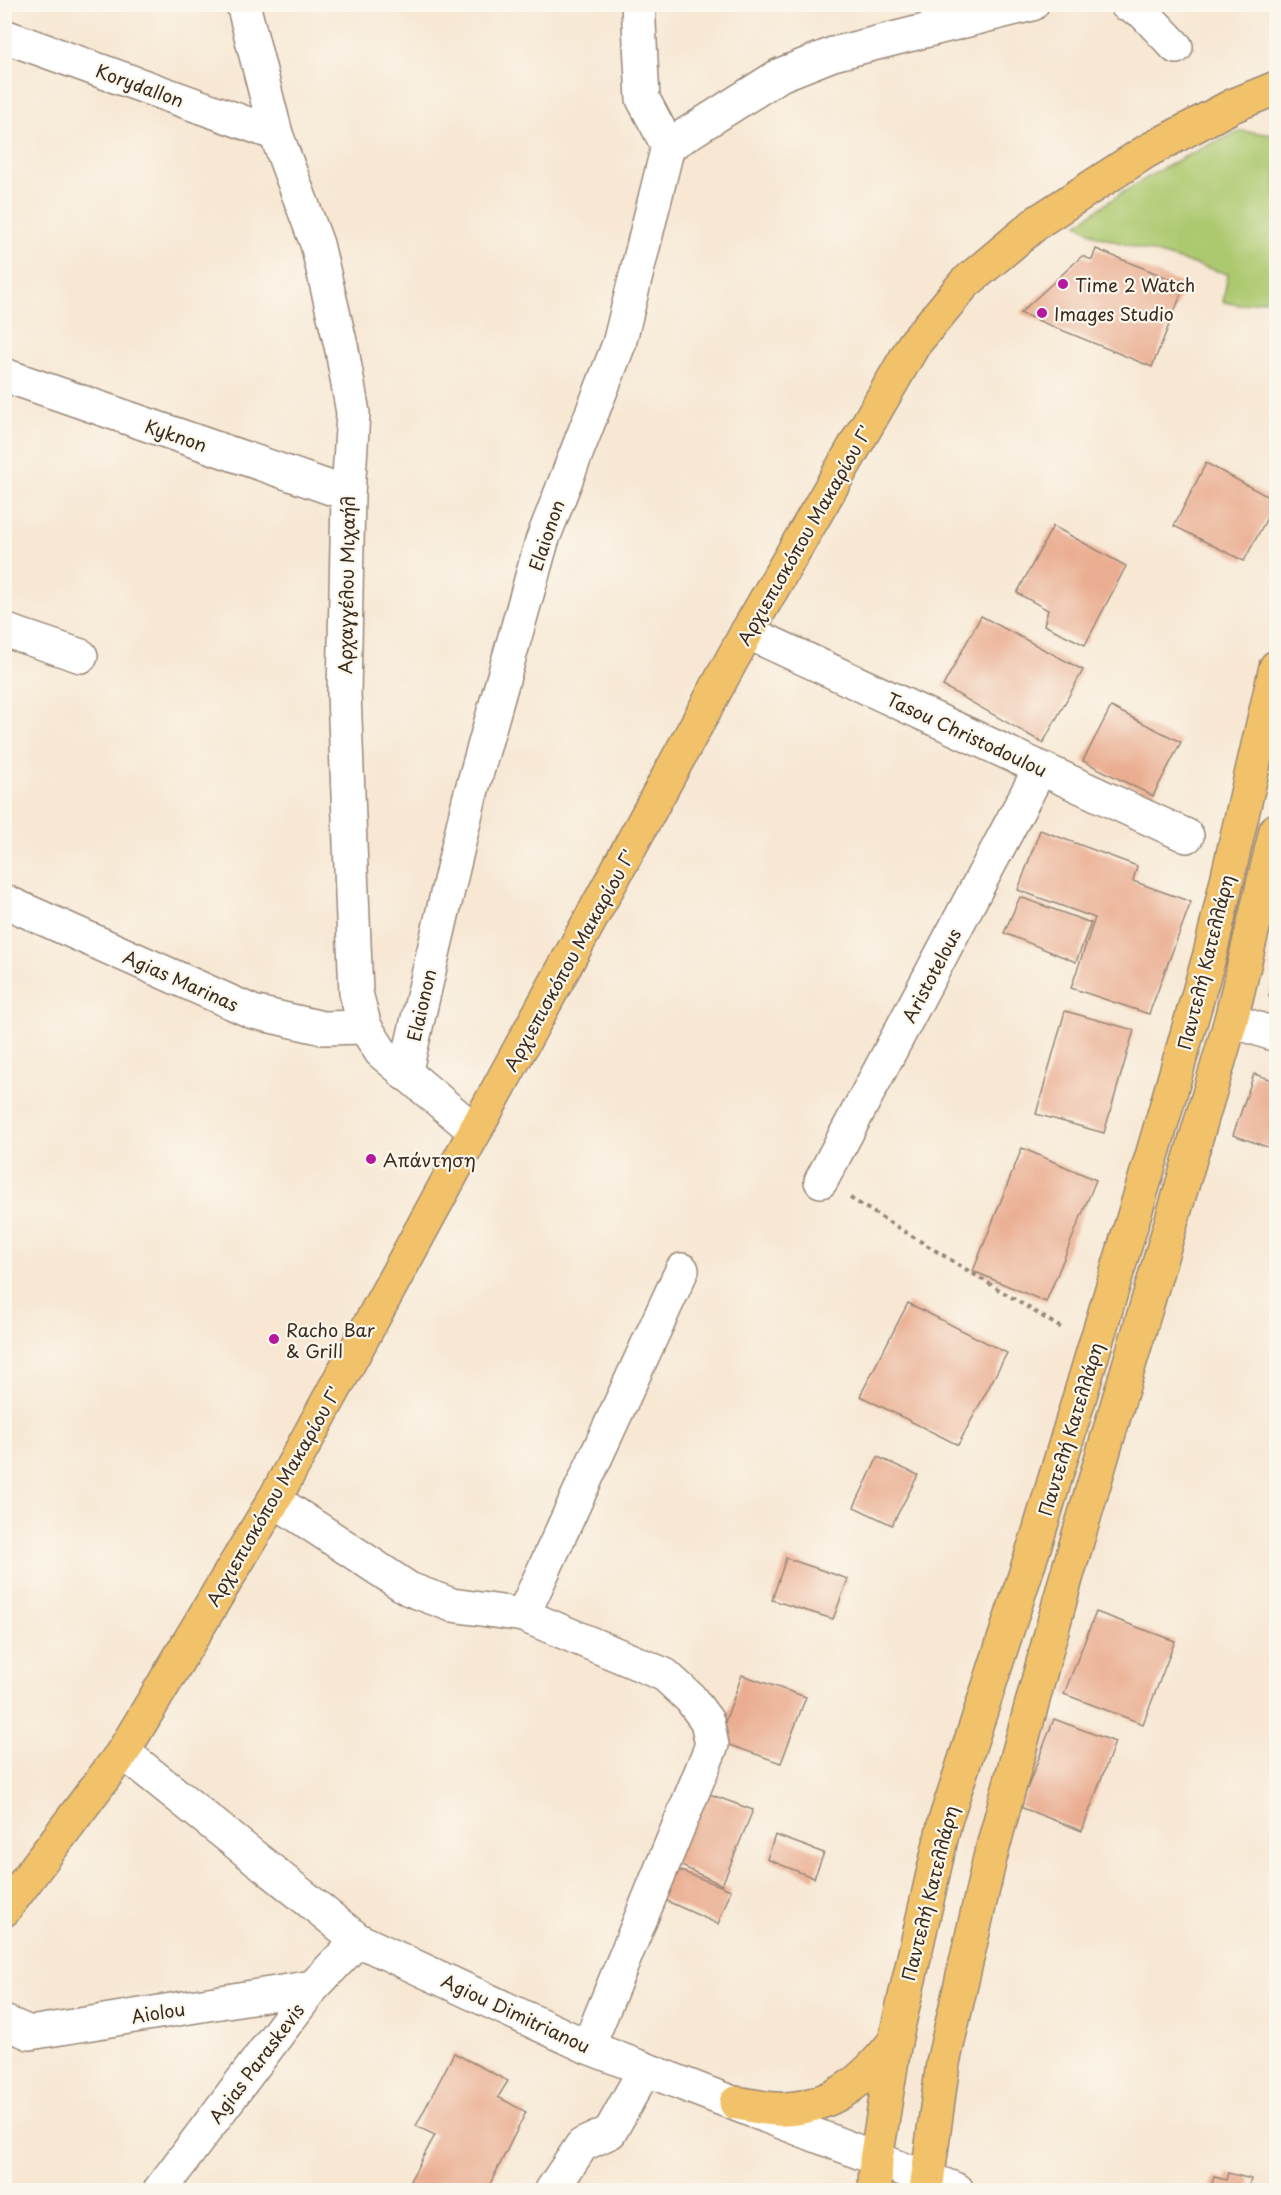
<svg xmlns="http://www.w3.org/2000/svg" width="1281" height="2195" font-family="'Playpen Sans',sans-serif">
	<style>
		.green { fill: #adc96f; stroke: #747a46; stroke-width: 1.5 }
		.building { fill: #eaad91 }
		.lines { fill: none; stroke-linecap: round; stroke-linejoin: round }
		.minor-casing { stroke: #998878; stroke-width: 36 }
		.major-casing { stroke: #998878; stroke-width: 36 }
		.path { stroke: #998878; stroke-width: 4; stroke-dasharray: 4.5 4.5; stroke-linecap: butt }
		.minor { stroke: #fff; stroke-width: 33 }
		.major { stroke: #f2c26a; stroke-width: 33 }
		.poi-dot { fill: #b5179e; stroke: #fbf7ec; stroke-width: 2 }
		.labels { text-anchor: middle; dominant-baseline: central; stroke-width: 4.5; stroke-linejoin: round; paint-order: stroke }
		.street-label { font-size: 18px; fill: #3b2a1e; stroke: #fbf7ec }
		.poi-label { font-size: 18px; fill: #3b2a1e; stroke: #fbf7ec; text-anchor: start }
	</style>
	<rect width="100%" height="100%" fill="#fbf7ec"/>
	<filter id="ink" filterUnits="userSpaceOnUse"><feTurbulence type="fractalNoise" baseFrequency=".0167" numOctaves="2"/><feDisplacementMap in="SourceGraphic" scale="12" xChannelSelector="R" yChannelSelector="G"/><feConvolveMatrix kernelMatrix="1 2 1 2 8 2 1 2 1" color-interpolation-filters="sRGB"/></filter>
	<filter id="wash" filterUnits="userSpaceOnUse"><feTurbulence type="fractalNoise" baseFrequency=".008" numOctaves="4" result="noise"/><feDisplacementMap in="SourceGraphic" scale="24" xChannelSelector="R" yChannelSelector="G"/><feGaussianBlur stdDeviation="1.35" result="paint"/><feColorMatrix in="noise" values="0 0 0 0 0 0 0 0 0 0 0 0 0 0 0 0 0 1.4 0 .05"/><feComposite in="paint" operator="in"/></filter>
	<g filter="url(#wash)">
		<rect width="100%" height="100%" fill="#f7e7d3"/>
		<path class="green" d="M1242,131l34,4v162l-37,8 -16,-3 5,-28 -131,-38 -20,-12c55,-40 102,-68 165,-93z"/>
		<g id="blocks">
			<g class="building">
				<polygon points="1096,249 1185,285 1152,367 1020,313 1082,256 1092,260"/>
				<polygon points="1206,463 1276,501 1244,561 1174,526"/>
				<polygon points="1053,526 1126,566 1085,645 1044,625 1048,610 1017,593"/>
				<polygon points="981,616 1083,670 1043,743 943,686"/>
				<polygon points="1111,707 1181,742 1153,796 1083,761"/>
				<polygon points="1040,830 1137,866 1133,881 1191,902 1149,1014 1071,988 1095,918 1018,890"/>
				<polygon points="1020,897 1091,923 1076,962 1004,933"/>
				<polygon points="1276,973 1276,998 1269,996"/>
				<polygon points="1065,1011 1134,1030 1104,1133 1036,1114"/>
				<polygon points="1254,1074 1276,1081 1276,1150 1233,1135"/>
				<polygon points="1022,1148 1096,1180 1046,1302 973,1271"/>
				<polygon points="908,1303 1007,1353 958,1445 860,1396"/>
				<polygon points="878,1457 918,1475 892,1525 854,1507"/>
				<polygon points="786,1558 848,1579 833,1619 772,1600"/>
				<polygon points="1096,1612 1175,1641 1143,1724 1064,1694"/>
				<polygon points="742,1675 806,1697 781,1763 718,1741"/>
				<polygon points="1054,1719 1115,1742 1082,1831 1020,1807"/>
				<polygon points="701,1791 753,1810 722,1885 671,1861"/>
				<polygon points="775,1835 824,1853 814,1878 767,1859"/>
				<polygon points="670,1867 731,1890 718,1924 658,1897"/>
				<polygon points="454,2053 508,2081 498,2097 526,2112 487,2190 405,2190 435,2135 416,2126"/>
				<polygon points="1228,2173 1251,2179 1249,2186 1261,2190 1210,2190 1214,2177 1226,2180"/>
			</g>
		</g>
	</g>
	<g filter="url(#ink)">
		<use href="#blocks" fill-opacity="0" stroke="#998878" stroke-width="1.5"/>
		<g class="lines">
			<defs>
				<g id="minor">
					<polyline points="243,4 276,134 317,244 342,350 353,413 348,494 344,694 356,993 365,1027 381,1052 475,1131"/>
					<polyline points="1126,4 1142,11 1176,47"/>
					<polyline points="4,36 276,134"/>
					<polyline points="668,146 780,75 833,54 1032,4"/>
					<polyline points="4,375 348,494"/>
					<polyline points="4,630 81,656"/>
					<polyline points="747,632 1187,836"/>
					<polyline points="4,901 253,1012 323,1028 365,1027"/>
					<polyline points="1231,1020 1276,1035"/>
					<polyline points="405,1074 469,800 542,541 619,344 668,146 643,99 638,4"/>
					<polyline points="821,1181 1040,769"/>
					<polyline points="274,1500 409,1589 452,1605 523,1615 665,1675 690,1698 707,1721 712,1745 588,2047"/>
					<polyline points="523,1615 682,1270"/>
					<polyline points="123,1752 358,1940 588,2047 957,2190"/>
					<polyline points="4,2022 30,2033 313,1987"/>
					<polyline points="160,2190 313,1987 358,1940"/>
					<polyline points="552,2190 582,2145 610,2132 645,2069"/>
				</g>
				<g id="major">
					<polyline points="4,1910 123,1752 274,1500 747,632 914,344 964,284 1039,221 1147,151 1232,106 1276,88"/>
					<path d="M736,2103c16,2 35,8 51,6 50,-4 79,-31 108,-68"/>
					<polyline points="875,2190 876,2160 895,2041 945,1821 1039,1532 1157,1139 1210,954 1276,667"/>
					<polyline points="926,2190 943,2063 990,1858 1065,1582 1231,1020 1276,830"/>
				</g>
			</defs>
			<use href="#minor" class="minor-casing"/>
			<use href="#major" class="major-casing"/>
			<polyline class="path" points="850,1198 1063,1329"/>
			<use href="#minor" class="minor"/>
			<use href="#major" class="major"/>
		</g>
	</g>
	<g class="poi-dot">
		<circle cx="1063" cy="284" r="6"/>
		<circle cx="1042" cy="313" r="6"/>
		<circle cx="371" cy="1159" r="6"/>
		<circle cx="274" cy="1339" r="6"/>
	</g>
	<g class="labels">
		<g class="street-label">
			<text transform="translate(140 85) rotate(20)">Korydallon</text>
			<text transform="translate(176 435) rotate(19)">Kyknon</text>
			<text transform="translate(546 535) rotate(-71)">Elaionon</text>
			<text transform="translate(804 535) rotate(-60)">Αρχιεπισκόπου Μακαρίου Γ'</text>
			<text transform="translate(346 585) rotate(-89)">Αρχαγγέλου Μιχαήλ</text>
			<text transform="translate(967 734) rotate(25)">Tasou Christodoulou</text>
			<text transform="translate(569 960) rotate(-61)">Αρχιεπισκόπου Μακαρίου Γ'</text>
			<text transform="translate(1205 962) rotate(-76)">Παντελή Κατελλάρη</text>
			<text transform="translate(931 975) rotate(-62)">Aristotelous</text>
			<text transform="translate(181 980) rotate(24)">Agias Marinas</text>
			<text transform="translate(421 1005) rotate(-77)">Elaionon</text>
			<text transform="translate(1070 1429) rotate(-73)">Παντελή Κατελλάρη</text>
			<text transform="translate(273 1496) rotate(-60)">Αρχιεπισκόπου Μακαρίου Γ'</text>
			<text transform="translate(929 1893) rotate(-76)">Παντελή Κατελλάρη</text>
			<text transform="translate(158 2012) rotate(-9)">Aiolou</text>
			<text transform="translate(516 2013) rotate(25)">Agiou Dimitrianou</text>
			<text transform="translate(256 2063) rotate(-53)">Agias Paraskevis</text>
		</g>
		<g class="poi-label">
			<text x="1075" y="284">Time 2 Watch</text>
			<text x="1054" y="313">Images Studio</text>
			<text x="383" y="1159">Απάντηση</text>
			<text x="286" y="1329">Racho Bar<tspan x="286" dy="21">&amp; Grill</tspan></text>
		</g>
	</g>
	<rect width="1281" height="2195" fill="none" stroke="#fbf7ec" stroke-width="24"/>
</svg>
